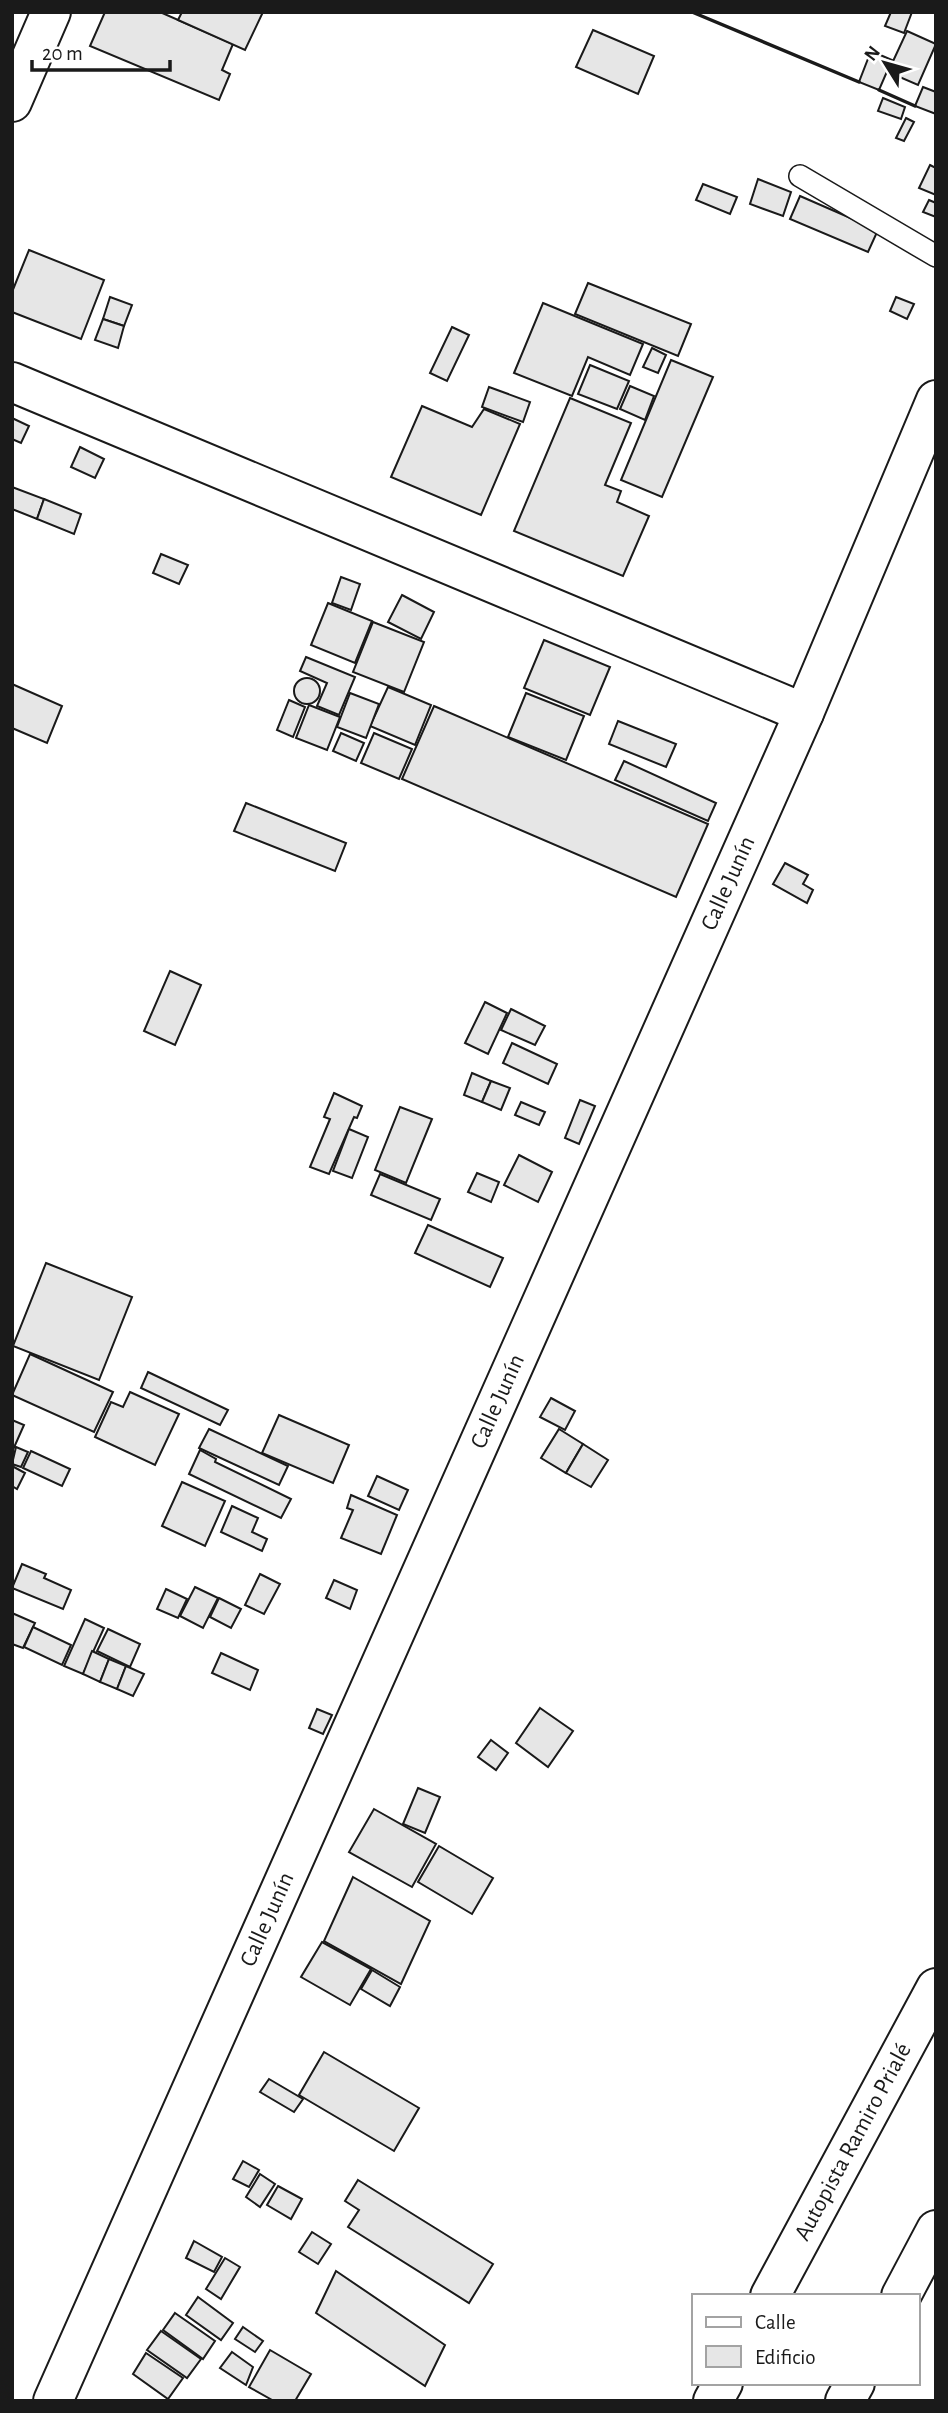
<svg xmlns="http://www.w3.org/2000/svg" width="948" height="2413" font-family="'Alegreya Sans',sans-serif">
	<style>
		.building { fill: #e6e6e6; stroke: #1a1a1a; stroke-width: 2 }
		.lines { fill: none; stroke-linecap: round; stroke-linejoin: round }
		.service-casing { stroke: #1a1a1a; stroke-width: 24 }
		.minor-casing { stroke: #1a1a1a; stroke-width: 42 }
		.trunk-casing { stroke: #1a1a1a; stroke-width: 42 }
		.service { stroke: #fff; stroke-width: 21 }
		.minor { stroke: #fff; stroke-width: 38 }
		.trunk { stroke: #fff; stroke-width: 38 }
		.wall { stroke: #1a1a1a; stroke-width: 3.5 }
		.labels { text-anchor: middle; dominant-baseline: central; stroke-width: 5; stroke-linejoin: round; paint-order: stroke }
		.street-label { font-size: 24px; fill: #1a1a1a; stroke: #fff }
	</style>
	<rect width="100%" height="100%" fill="#fff"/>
	<g class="building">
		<polygon points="105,12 160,12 233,44 222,70 230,74 219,100 90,46"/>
		<polygon points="182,12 263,12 245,50 178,20"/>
		<polygon points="891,12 912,12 904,33 885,26"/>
		<polygon points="593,30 654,56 638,94 576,67"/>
		<polygon points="907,31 936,44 918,85 888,72"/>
		<polygon points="871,51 892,60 879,90 859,82"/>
		<polygon points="923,87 936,92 936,114 915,106"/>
		<polygon points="883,98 905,107 901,119 878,111"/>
		<polygon points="906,118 914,122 904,141 896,138"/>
		<polygon points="930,165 936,168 936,195 919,188"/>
		<polygon points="758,179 791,192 783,216 750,204"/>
		<polygon points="703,184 737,197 730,214 696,200"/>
		<polygon points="800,196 878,230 868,252 790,219"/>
		<polygon points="929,200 936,203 936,217 923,212"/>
		<polygon points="29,250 104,280 81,339 12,312 12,292"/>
		<polygon points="588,283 691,324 678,356 575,314"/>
		<polygon points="110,297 132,305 124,326 103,319"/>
		<polygon points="896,297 914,304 907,319 890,311"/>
		<polygon points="543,303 643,344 630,375 588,357 572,396 514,373"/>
		<polygon points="103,319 124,326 118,348 95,340"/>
		<polygon points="452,327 469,335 447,381 430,373"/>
		<polygon points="652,348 666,355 658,373 643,367"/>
		<polygon points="671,360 713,377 662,497 621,480"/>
		<polygon points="590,365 629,381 617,409 578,394"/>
		<polygon points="630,386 654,396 645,420 620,409"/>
		<polygon points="489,387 530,402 523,422 482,407"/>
		<polygon points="570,398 631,423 605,485 621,491 617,502 649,516 623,576 514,531"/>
		<polygon points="422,406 472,427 484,409 520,424 481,515 391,477"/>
		<polygon points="12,418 29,426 21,443 12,439"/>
		<polygon points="80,447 104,459 95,478 71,467"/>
		<polygon points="12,487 44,499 37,519 12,509"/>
		<polygon points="44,499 81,514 74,534 37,519"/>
		<polygon points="161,554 188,565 179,584 153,573"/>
		<polygon points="341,577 360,584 351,610 332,603"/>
		<polygon points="402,595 434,612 421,639 388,622"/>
		<polygon points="328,603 372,621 355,663 311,645"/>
		<polygon points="373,622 424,642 404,692 353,672"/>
		<polygon points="544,640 610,667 590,715 524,688"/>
		<polygon points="306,657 355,677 339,715 317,706 327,683 300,671"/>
		<circle cx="307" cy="691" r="13"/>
		<polygon points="12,684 62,706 47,743 12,728"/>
		<polygon points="388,687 431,705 415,745 370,726"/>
		<polygon points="350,693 379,704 366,738 337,727"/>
		<polygon points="526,693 584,716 566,760 508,737"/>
		<polygon points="289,700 305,707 293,737 277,730"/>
		<polygon points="309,705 340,717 327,750 296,738"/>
		<polygon points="434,706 708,824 676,897 402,779"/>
		<polygon points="618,721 676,744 666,767 609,744"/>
		<polygon points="341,733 364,743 356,761 333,751"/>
		<polygon points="374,733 412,749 399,779 361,763"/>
		<polygon points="624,761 716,803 708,821 615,780"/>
		<polygon points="246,803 346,843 335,871 234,831"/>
		<polygon points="785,863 808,875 803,884 813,890 807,903 773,884"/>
		<polygon points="170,971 201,985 175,1045 144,1031"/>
		<polygon points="485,1002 507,1013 488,1054 465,1043"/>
		<polygon points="511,1009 545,1026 535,1045 501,1030"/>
		<polygon points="512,1043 557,1064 548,1084 503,1063"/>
		<polygon points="472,1073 491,1081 482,1102 464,1095"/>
		<polygon points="491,1081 510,1088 501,1110 482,1102"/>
		<polygon points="334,1093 362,1106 357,1118 354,1117 329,1174 310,1167 330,1119 324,1117"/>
		<polygon points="580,1100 595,1106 579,1144 565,1138"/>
		<polygon points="521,1102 545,1112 539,1125 515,1115"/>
		<polygon points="400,1107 432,1119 406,1183 375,1170"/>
		<polygon points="349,1129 368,1137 352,1178 333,1171"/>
		<polygon points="519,1155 552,1172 538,1202 504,1185"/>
		<polygon points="477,1173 499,1182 491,1202 468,1192"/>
		<polygon points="380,1174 440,1199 431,1220 371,1195"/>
		<polygon points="428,1225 503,1258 490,1287 415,1253"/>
		<polygon points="46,1263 132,1297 99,1380 13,1346"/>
		<polygon points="30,1354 113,1392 94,1432 12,1395"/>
		<polygon points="148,1372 228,1410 220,1425 141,1388"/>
		<polygon points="130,1392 179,1414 155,1465 95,1437 111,1402 123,1407"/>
		<polygon points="551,1398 575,1411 565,1430 540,1417"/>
		<polygon points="279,1415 349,1445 333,1483 262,1453"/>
		<polygon points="12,1420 24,1425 12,1452"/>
		<polygon points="209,1429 288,1466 279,1485 199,1448"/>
		<polygon points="559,1429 583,1444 566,1473 541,1458"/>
		<polygon points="583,1444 608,1460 591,1487 566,1473"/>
		<polygon points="16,1447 28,1452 21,1467 12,1464"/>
		<polygon points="200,1450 216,1459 215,1462 291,1499 281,1518 189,1474"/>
		<polygon points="31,1451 70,1469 62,1486 23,1468"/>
		<polygon points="12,1466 25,1473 17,1489 12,1486"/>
		<polygon points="377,1476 408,1490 399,1510 368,1496"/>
		<polygon points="182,1482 225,1501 205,1546 162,1526"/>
		<polygon points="351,1495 397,1515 381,1554 341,1538 353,1510 347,1508"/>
		<polygon points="232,1506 258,1518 252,1532 267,1539 262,1551 221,1532"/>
		<polygon points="22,1564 46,1574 44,1578 71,1590 63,1609 12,1588"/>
		<polygon points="260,1574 280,1584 264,1614 245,1605"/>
		<polygon points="334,1580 357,1590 350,1609 326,1598"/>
		<polygon points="195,1587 218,1598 203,1628 180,1616"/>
		<polygon points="166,1589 187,1599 178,1618 157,1609"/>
		<polygon points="219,1598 241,1609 231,1628 210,1617"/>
		<polygon points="12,1613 35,1623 23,1648 12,1644"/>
		<polygon points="85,1619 104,1628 83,1674 64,1666"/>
		<polygon points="33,1627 71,1645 62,1665 24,1647"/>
		<polygon points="108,1629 140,1644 130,1667 97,1651"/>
		<polygon points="92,1651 109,1659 100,1682 83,1674"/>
		<polygon points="221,1653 258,1670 250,1690 212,1673"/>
		<polygon points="109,1659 126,1666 117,1689 100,1682"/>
		<polygon points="126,1666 144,1674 133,1696 117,1689"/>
		<polygon points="540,1708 573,1731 548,1767 516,1743"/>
		<polygon points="317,1709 332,1715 323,1734 309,1728"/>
		<polygon points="491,1740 508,1753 496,1770 478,1757"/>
		<polygon points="418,1788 440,1797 425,1833 403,1824"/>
		<polygon points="374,1809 436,1844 412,1887 349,1852"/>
		<polygon points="439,1846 493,1878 472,1914 418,1882"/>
		<polygon points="353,1877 430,1921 401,1984 324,1941"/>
		<polygon points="322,1942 371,1969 350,2005 301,1977"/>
		<polygon points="372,1970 400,1987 390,2006 361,1989"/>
		<polygon points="324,2052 419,2108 394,2151 299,2095"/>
		<polygon points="269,2079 303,2099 294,2112 260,2092"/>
		<polygon points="243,2161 259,2170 249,2187 233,2179"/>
		<polygon points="260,2174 275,2184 260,2207 246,2197"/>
		<polygon points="358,2180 493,2264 469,2303 348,2227 359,2210 345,2201"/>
		<polygon points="278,2186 302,2199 291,2219 267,2205"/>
		<polygon points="312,2232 331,2244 318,2264 299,2252"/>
		<polygon points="194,2241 222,2257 214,2272 186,2258"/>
		<polygon points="225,2258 240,2267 221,2299 206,2289"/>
		<polygon points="336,2271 445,2345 425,2386 316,2313"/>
		<polygon points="198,2297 233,2323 221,2340 186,2315"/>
		<polygon points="175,2313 215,2341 203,2359 163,2330"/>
		<polygon points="243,2327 263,2341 255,2352 235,2339"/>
		<polygon points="161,2331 201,2359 187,2378 147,2350"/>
		<polygon points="270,2350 311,2374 295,2401 274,2401 249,2387"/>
		<polygon points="232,2352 253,2367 246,2385 220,2368"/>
		<polygon points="146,2353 183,2378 168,2399 133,2374"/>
	</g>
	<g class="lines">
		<defs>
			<polyline id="service" points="800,176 936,256"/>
			<g id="minor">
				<polyline points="12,102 51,12"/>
				<polyline points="12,382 804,713"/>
				<path id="s1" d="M53,2401l751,-1688 132,-313"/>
			</g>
			<g id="trunk">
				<path id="s2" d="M770,2296l166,-308"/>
				<polyline points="901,2296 936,2230"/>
				<polyline points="713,2401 723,2383"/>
				<polyline points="845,2401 855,2383"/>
			</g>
		</defs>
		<use href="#service" class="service-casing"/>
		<use href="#minor" class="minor-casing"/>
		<use href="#trunk" class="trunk-casing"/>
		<use href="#service" class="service"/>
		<use href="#minor" class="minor"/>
		<use href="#trunk" class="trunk"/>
		<g class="wall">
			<polyline points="692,12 859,82"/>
			<polyline points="879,90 915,106"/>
		</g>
	</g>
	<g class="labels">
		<g class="street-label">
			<text stroke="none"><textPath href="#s1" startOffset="1661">Calle Junín</textPath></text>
			<text stroke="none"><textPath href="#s1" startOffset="1094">Calle Junín</textPath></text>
			<text stroke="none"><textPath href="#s1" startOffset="527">Calle Junín</textPath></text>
			<text stroke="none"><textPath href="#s2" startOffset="175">Autopista Ramiro Prialé</textPath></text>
		</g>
	</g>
	<rect width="948" height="2413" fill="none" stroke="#1a1a1a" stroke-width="28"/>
	<rect x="692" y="2294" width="228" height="91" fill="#ffffff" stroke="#a3a3a3" stroke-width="2"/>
	<rect x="706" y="2317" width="35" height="10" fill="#ffffff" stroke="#a3a3a3" stroke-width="2"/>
	<text x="755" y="2329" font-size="21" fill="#1a1a1a">Calle</text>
	<rect x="706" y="2346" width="35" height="21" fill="#e6e6e6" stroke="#a3a3a3" stroke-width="2"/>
	<text x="755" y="2364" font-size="21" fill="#1a1a1a">Edificio</text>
	<g transform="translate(885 63) rotate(307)" stroke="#ffffff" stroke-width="5" paint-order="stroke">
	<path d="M0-5L12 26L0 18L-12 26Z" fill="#1a1a1a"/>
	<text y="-10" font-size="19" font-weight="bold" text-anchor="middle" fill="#1a1a1a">N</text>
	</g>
	<path d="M32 60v10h138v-10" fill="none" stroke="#1a1a1a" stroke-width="3.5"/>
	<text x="42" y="60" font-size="21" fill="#1a1a1a" stroke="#ffffff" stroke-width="5" paint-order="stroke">20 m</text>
</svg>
